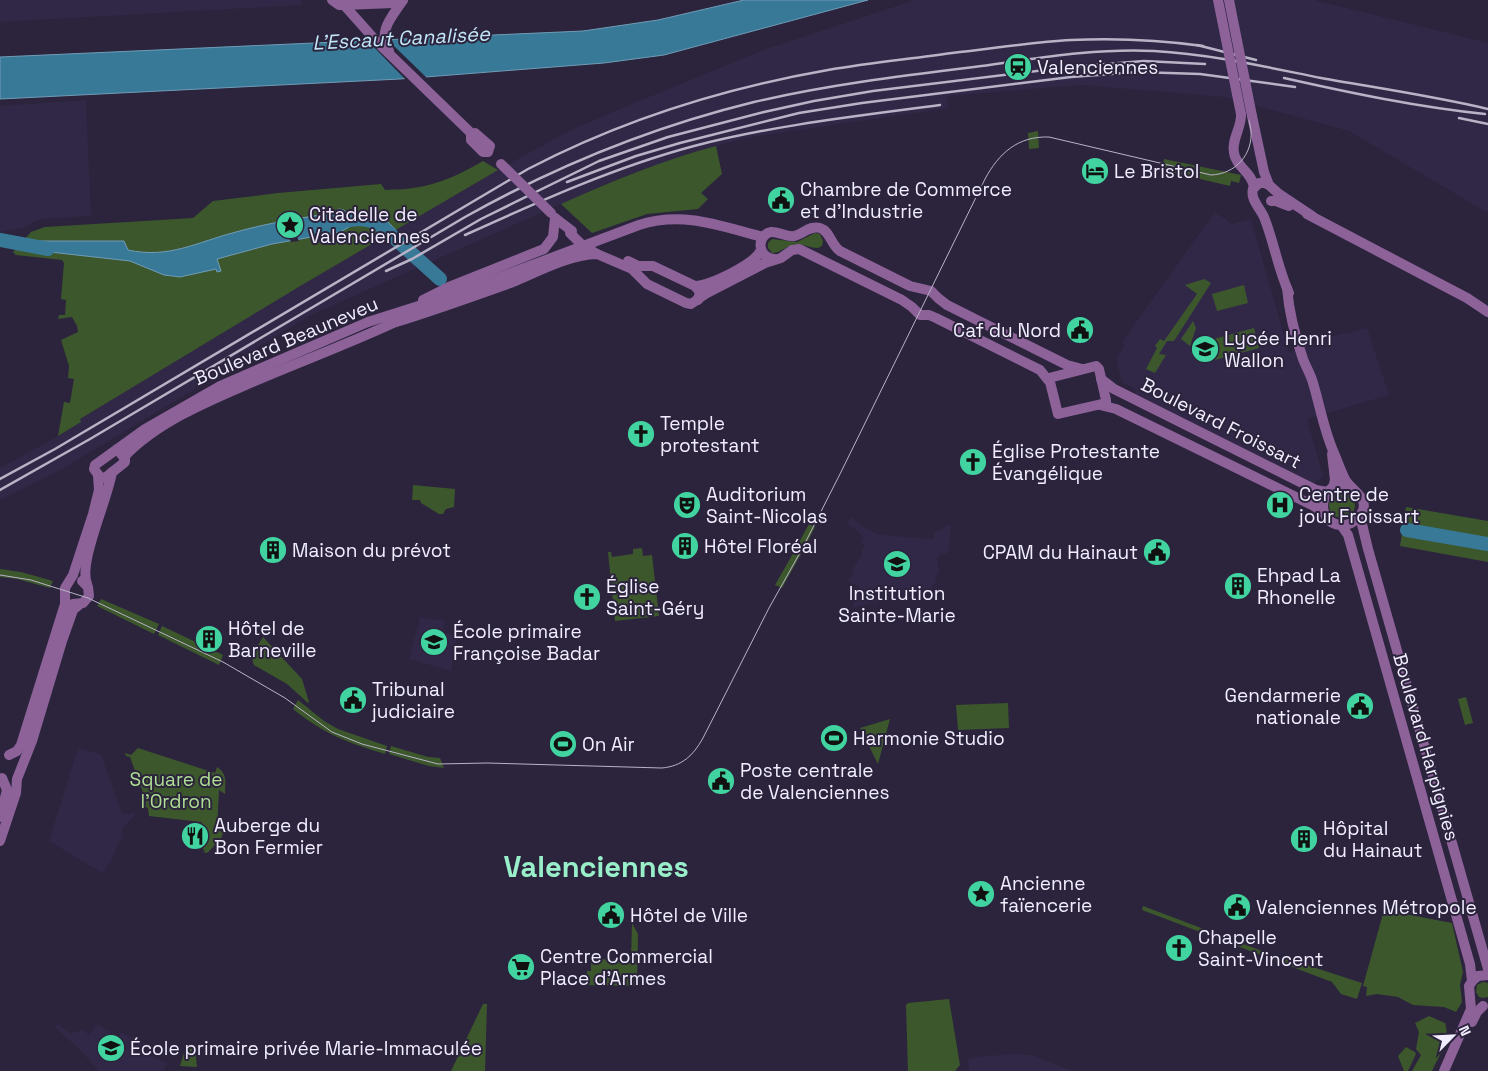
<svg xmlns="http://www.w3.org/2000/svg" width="1488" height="1071" font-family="'Space Grotesk',sans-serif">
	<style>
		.built { fill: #312847 }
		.green { fill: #3d572d }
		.water { fill: #387998; stroke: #709cb7 }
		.pier { fill: #2b243c }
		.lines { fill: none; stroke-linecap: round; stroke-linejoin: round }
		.river { stroke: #387998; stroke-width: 14 }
		.secondary { stroke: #8c6299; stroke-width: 10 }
		.tram { stroke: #b8b3c6; stroke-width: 1 }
		.rail { stroke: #b8b3c6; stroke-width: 2.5 }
		.secondary-bridge { stroke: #8c6299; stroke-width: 10 }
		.labels { text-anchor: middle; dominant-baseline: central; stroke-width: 4; stroke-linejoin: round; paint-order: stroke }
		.poi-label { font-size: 19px; fill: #f2eeff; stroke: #2b243c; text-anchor: start }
		.street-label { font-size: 19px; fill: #f2eeff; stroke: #2b243c }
		.park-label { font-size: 19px; fill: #aede93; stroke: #2b243c }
		.water-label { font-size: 20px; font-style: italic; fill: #c3e6f9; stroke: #2b243c }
		.town-label { font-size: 29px; font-weight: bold; fill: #98efca; stroke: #2b243c }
	</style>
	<rect width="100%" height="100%" fill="#2b243c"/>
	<g class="built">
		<polygon points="0,0 301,0 301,5 0,22"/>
		<polygon points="915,0 1314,0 1488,43 1488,213 1349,131 1224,97 1081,85 947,96 948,108 746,138 691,153 615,180 311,315 262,345 225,371 62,469 0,500 0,468 62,434 81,422 80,419 302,285 498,170 567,132 615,111 766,49"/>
		<polygon points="86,100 91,216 40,219 23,228 0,232 0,106"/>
		<polygon points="1215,212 1232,224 1251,219 1289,353 1325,338 1367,328 1389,395 1307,419 1323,476 1314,484 1135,395 1135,389 1122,382 1116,358 1125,345 1122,342"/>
		<polygon points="852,518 862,526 877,534 905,537 934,539 933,533 951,524 949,550 946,554 940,553 940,557 937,557 939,572 935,578 936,584 932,585 932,589 852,608 857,590 859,590 860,587 848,581 854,572 852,569 863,554 861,552 865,545 861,542 864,537 846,522"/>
		<polygon points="420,617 445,621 442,632 457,635 451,671 409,659"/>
		<polygon points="78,748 101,754 122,813 125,815 134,812 135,815 121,830 122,831 120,835 123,837 119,842 112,859 102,873 49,841"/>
		<polygon points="58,1024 71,1034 75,1031 77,1033 82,1029 89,1035 98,1024 118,1038 122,1033 146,1045 143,1051 166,1063 164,1071 99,1071 81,1051 55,1027"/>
		<polygon points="1009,1054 1031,1055 1073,1071 969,1071 968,1060 970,1058"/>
	</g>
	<g class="green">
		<polygon points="1038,131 1039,148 1029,149 1028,133"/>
		<path d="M716,146l6,28 -21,19 7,6 -10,10 -51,5 -55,19 -31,-29c51,-23 102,-44 155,-58z"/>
		<polygon points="1164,159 1241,175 1239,183 1231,181 1230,186 1162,170"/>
		<path d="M483,161l15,9 -196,115 -222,134 1,3 -23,14 6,-34 6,1 4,-24 -6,-1 1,-12 -8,-26 17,-8 -1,-6 -5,-9 -14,2 1,-4h6l1,-15 -5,-1 3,-36 -2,-3 -46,-5 -3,-3 18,-20 14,-5 148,-9 20,-17 65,-8 103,-9 4,6c9,-1 19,0 28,-2 25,-3 48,-14 70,-27z"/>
		<path d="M815,233l5,1 3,7 -1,5 -4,2c-9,0 -16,-5 -26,-3 -7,2 -12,8 -20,8l-4,-5v-5l4,-4 25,3z"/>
		<polygon points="1204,279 1211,283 1174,341 1167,341 1159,354 1166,355 1155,373 1146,369 1157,348 1155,346 1160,339 1164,341 1197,294 1185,285"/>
		<polygon points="1244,285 1248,303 1217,311 1212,294"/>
		<polygon points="1193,321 1196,328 1190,346 1181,339"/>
		<polygon points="1254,328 1259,348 1215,360 1210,340"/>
		<polygon points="413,485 455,489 454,507 446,509 443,514 439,514 421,503 420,500 412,500"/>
		<circle cx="1342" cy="505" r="13"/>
		<polygon points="1406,507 1488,521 1488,562 1400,546"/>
		<polygon points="809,524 815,527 804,549 797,546"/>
		<polygon points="642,548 643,556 652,555 659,616 615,621 608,552 611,552 612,557 633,554 633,549"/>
		<polygon points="795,550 801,554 782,588 775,585"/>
		<polygon points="0,569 21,572 53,581 50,588 17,579 0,577"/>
		<polygon points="101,599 159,624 154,634 97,606"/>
		<polygon points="162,626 223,655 219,665 158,635"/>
		<path d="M263,637l39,42 7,23 -1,1 -21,-19 -33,-19c-5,-11 4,-19 9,-28z"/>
		<polygon points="1466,697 1473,723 1465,725 1458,699"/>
		<path d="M298,700l26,21 14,8 49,17 -2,8c-39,-12 -59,-19 -92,-45z"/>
		<polygon points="1008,703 1009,728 958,730 956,705"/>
		<polygon points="890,719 878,764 860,728"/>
		<polygon points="391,746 428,757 440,758 444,768 429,766 389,754"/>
		<path d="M138,748l77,25 2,-6c11,7 8,16 8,27l-6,-4 -2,39 6,4 -2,6 -14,14 -4,-1 2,-1 -2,-2 -2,-27 -52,-6 -1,-8 -3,-1 1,-6 -16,-44 -4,-1 -1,-3 6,2z"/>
		<polygon points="1143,906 1283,959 1285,958 1362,983 1357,999 1341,994 1332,982 1142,910"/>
		<polygon points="1384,910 1452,923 1463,972 1460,985 1462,1002 1456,1012 1444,1007 1413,1005 1398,997 1377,994 1366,996 1367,987 1363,986"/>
		<polygon points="632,923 638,934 637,986 587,985 587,971 591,971 591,959 631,960"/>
		<polygon points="1483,982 1488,983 1488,997 1483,998 1479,997 1476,992 1477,985"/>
		<polygon points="949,999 960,1065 955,1071 908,1071 906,1005 908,1003"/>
		<polygon points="483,1004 487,1004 485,1071 451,1071"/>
		<path d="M1429,1016l16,7c6,16 -6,33 -13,48h-20l9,-16 -5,-6 3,-17 -4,-9z"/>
		<polygon points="186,1046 195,1048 197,1067 180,1066"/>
		<polygon points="1406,1047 1415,1052 1416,1054 1408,1071 1404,1071 1398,1056"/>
	</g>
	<g class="water">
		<polygon points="744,0 868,0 664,55 604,63 400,79 0,99 0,57 583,31 658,20"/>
		<path d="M339,209l5,1 7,9h7v-3l28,4 10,10 -11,7 -15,-12h-10l-1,-3h-8v4l-11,6 -68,12 -55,15 4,12 -4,1 -1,-3 -36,8 -16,-2 -34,-14 -89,-10 -19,-8 2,-2 5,2 6,-2h89l4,9c41,9 69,-8 108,-18 32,-9 64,-14 97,-19z"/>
	</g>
	<g class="pier">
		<polygon points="391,37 394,46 428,79 407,81 365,38"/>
		<polygon points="290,217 298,239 299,241 291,242 282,218"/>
	</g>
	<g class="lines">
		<g class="river">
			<path d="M338,222c15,-3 27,-5 41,2l61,55"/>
			<polyline points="0,240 48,249"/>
			<polyline points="1407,530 1488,544"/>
		</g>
		<g class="secondary">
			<polyline points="332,0 339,5 344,5 394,3 403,0"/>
			<polyline points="344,5 377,42 472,134"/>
			<path d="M389,51c-12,-20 3,-34 14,-51"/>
			<path d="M1241,114c1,13 -10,26 -7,39 2,14 18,19 20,34"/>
			<polyline points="1252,116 1264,172 1269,185"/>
			<polygon points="475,133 490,146 488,152 483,152 471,140 471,135"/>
			<polyline points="1271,201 1276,201 1289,206"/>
			<polyline points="1307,214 1467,298 1488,312"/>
			<polyline points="555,218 572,231"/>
			<path d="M774,259c-5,-1 -10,-3 -12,-8 -2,-4 -2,-8 0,-12 8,-15 21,-1 32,-3 9,-2 16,-11 26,-8 10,3 11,17 20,23l70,35 21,5 7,7 9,7 120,60 15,4"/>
			<polyline points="628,261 638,266 653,266 695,286 700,292 698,300"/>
			<path d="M695,286c16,-1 60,-22 66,-36"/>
			<path d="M1287,288c2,24 8,48 16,71 3,8 8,16 10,24 7,23 11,48 21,70 4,9 7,19 12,28 7,11 28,19 12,37 -5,5 -11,8 -18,7 -27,-3 -20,-48 10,-39"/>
			<path d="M1289,293c-11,-24 -15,-51 -25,-76 -4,-9 -14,-18 -11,-28l6,-6h6l4,2 10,9 33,22"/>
			<polyline points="423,300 449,287 544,249 553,237 555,218"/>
			<path d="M396,322c39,-12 78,-26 117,-40 26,-11 55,-27 84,-28l35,15 15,15 39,19 5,1 16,-11 58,-30 16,-5 11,-8 7,-1 103,51 10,7 8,8h9l7,3 104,52 8,10"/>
			<polygon points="1096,366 1099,369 1106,400 1106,403 1058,414 1049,378"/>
			<polyline points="1101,379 1114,389 1316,490 1327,492"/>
			<polyline points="1100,405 1116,409 1312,505 1325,514"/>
			<path d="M117,449l8,10v3l-20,16 -5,-1 -6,-8 1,-4 50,-36 75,-43 148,-64 82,-26 189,-71c45,-14 81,1 124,12"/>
			<polyline points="1332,454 1335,480 1333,487"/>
			<path d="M124,457c32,-34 82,-55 124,-73 51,-22 103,-41 154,-65"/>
			<polyline points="1360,516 1368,549 1488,969"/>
			<polyline points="1341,525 1348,535 1470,964 1472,981"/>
			<path d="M87,584c-9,-22 21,-85 25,-112"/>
			<polyline points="73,604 83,603 89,596 88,587 82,581"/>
			<polyline points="9,755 17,751 21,745 65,604 65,588 73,575 93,514 99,490 98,475"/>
			<polyline points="0,817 7,790 2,778"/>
			<polyline points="0,841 16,793 17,779 32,741 62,641 73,610 79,605"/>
			<polyline points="1472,1022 1477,1012 1483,1006"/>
			<polyline points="1444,1071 1471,1009 1469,986 1473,980 1478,976 1488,975"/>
		</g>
		<path class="tram" d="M0,575l31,5 57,18 135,64 62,36 47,34 30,12 76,20 49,-1 175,5c20,-2 31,-12 41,-30l66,-130 32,-57 40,-79 144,-293c14,-26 33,-43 64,-42l162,38c25,-1 42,-21 40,-45l-26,-130"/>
		<g class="rail">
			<polyline points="1197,45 1256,60"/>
			<path d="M1284,78c67,15 133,29 201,36"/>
			<polyline points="1459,118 1488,124"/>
			<polyline points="567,182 636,156 680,143 799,113 862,103 1071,77 1138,72 1200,74 1295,87"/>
			<path d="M465,235c75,-34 150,-68 229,-89 81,-21 164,-30 246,-41"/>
			<polyline points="386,271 412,259 481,219 599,161 668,137 764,112 814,101 873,91 1070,67 1144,61 1205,64"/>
			<path d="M0,479l55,-30 473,-280c94,-49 197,-81 300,-99 41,-7 82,-11 124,-17 39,-4 79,-11 119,-13 44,-2 89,0 132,6"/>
			<path d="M0,490l90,-51 375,-222c91,-51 187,-90 289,-115 73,-17 146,-26 220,-35 59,-8 120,-19 180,-16 56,3 112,16 167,27 56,10 112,18 167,31"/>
		</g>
		<g class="secondary-bridge">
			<polyline points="1218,0 1241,114"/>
			<polyline points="1229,0 1252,116"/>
			<polyline points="501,164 551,213"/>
			<polyline points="570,233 582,245 597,254"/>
		</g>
	</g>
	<defs>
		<symbol id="station-disc" viewBox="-11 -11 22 22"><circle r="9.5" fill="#41d4a1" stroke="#2b243c"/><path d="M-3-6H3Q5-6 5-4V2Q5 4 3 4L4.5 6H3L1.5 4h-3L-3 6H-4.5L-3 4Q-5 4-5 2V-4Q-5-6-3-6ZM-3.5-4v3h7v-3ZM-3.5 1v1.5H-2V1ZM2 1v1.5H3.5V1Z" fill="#111"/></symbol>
		<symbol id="hotel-disc" viewBox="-11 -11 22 22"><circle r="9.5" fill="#41d4a1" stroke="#2b243c"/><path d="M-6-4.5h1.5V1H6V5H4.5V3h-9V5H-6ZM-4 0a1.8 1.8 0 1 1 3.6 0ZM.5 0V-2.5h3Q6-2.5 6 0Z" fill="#111"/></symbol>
		<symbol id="civic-disc" viewBox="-11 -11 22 22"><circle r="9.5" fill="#41d4a1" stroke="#2b243c"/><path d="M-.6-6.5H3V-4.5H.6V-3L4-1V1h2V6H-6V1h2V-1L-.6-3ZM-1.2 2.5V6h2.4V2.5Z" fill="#111"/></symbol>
		<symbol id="sight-disc" viewBox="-11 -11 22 22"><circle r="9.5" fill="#41d4a1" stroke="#2b243c"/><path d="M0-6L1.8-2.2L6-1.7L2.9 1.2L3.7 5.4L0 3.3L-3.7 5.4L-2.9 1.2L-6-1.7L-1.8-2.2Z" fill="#111"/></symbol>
		<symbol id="school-disc" viewBox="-11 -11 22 22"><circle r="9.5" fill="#41d4a1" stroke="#2b243c"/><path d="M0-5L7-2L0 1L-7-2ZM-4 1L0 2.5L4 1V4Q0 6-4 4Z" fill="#111"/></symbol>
		<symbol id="church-disc" viewBox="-11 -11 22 22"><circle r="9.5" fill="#41d4a1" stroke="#2b243c"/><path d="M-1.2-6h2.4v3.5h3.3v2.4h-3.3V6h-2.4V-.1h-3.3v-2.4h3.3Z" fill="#111"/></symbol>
		<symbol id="theatre-disc" viewBox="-11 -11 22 22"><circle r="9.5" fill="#41d4a1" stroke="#2b243c"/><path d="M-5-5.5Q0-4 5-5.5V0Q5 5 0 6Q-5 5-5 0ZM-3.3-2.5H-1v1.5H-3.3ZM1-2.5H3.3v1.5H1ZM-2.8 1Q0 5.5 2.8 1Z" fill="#111"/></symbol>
		<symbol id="hospital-disc" viewBox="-11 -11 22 22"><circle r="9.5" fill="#41d4a1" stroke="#2b243c"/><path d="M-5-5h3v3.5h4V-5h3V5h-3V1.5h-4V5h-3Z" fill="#111"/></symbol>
		<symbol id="building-disc" viewBox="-11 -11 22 22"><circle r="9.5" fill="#41d4a1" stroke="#2b243c"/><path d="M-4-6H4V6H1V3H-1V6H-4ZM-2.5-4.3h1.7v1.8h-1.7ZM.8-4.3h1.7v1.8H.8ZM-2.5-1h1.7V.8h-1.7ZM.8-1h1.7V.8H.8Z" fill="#111"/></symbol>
		<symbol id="stadium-disc" viewBox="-11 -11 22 22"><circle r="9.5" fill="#41d4a1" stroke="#2b243c"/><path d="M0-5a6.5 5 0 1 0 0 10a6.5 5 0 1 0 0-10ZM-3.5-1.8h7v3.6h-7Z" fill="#111"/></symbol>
		<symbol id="restaurant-disc" viewBox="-11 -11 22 22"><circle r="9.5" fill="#41d4a1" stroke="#2b243c"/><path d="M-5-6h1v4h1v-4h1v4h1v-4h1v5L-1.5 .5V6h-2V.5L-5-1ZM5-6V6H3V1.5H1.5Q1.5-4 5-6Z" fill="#111"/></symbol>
		<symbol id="supermarket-disc" viewBox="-11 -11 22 22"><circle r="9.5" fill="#41d4a1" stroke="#2b243c"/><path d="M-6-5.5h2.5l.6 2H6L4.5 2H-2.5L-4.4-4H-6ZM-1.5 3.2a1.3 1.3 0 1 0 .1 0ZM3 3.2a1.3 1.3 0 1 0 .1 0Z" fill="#111"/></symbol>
	</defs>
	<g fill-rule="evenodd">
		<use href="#station-disc" x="1002" y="51" width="32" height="32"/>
		<use href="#hotel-disc" x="1079" y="155" width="32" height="32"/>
		<use href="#civic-disc" x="765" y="184" width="32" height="32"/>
		<use href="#sight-disc" x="274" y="209" width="32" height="32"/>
		<use href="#civic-disc" x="1064" y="314" width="32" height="32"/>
		<use href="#school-disc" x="1189" y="333" width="32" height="32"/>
		<use href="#church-disc" x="625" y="418" width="32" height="32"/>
		<use href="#church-disc" x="957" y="446" width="32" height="32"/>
		<use href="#theatre-disc" x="671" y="489" width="32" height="32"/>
		<use href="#hospital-disc" x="1264" y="489" width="32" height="32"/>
		<use href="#building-disc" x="669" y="530" width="32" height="32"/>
		<use href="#building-disc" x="257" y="534" width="32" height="32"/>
		<use href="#civic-disc" x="1141" y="536" width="32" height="32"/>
		<use href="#school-disc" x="881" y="548" width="32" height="32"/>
		<use href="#building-disc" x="1222" y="570" width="32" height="32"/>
		<use href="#church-disc" x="571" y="581" width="32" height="32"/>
		<use href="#building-disc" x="193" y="623" width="32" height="32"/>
		<use href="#school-disc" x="418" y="626" width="32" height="32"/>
		<use href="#civic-disc" x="337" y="684" width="32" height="32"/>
		<use href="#civic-disc" x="1344" y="690" width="32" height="32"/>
		<use href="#stadium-disc" x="818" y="722" width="32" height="32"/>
		<use href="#stadium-disc" x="547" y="728" width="32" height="32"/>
		<use href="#civic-disc" x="705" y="765" width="32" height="32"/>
		<use href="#restaurant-disc" x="179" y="820" width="32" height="32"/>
		<use href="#building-disc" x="1288" y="823" width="32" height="32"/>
		<use href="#sight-disc" x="965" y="878" width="32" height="32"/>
		<use href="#civic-disc" x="1221" y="891" width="32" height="32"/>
		<use href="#civic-disc" x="595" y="899" width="32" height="32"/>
		<use href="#church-disc" x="1163" y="932" width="32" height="32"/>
		<use href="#supermarket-disc" x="505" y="951" width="32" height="32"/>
		<use href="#school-disc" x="95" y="1032" width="32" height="32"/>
	</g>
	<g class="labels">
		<g class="poi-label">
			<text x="1037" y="67">Valenciennes</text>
			<text x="1114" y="171">Le Bristol</text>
			<text x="800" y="189">Chambre de Commerce<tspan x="800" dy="22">et d'Industrie</tspan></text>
			<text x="309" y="214">Citadelle de<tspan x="309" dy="22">Valenciennes</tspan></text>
			<text x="1061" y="330" text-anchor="end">Caf du Nord</text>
			<text x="1224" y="338">Lycée Henri<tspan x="1224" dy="22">Wallon</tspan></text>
			<text x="660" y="423">Temple<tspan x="660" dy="22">protestant</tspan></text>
			<text x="992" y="451">Église Protestante<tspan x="992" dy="22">Évangélique</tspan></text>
			<text x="706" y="494">Auditorium<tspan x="706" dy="22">Saint-Nicolas</tspan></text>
			<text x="1299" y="494">Centre de<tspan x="1299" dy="22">jour Froissart</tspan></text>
			<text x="704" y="546">Hôtel Floréal</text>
			<text x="292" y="550">Maison du prévot</text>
			<text x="1138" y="552" text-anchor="end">CPAM du Hainaut</text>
			<text x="1257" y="575">Ehpad La<tspan x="1257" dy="22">Rhonelle</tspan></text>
			<text x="606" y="586">Église<tspan x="606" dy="22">Saint-Géry</tspan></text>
			<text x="897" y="593" text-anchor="middle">Institution<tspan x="897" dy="22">Sainte-Marie</tspan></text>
			<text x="228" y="628">Hôtel de<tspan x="228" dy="22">Barneville</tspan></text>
			<text x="453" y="631">École primaire<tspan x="453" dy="22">Françoise Badar</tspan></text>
			<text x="372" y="689">Tribunal<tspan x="372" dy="22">judiciaire</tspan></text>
			<text x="1341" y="695" text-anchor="end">Gendarmerie<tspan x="1341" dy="22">nationale</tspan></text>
			<text x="853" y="738">Harmonie Studio</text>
			<text x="582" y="744">On Air</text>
			<text x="740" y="770">Poste centrale<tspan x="740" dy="22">de Valenciennes</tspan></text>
			<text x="214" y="825">Auberge du<tspan x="214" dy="22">Bon Fermier</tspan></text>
			<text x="1323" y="828">Hôpital<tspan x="1323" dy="22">du Hainaut</tspan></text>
			<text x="1000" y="883">Ancienne<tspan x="1000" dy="22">faïencerie</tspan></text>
			<text x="1256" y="907">Valenciennes Métropole</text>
			<text x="630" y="915">Hôtel de Ville</text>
			<text x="1198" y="937">Chapelle<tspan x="1198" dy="22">Saint-Vincent</tspan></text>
			<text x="540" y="956">Centre Commercial<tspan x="540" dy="22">Place d'Armes</tspan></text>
			<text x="130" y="1048">École primaire privée Marie-Immaculée</text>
		</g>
		<g class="street-label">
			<text transform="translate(286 341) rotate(-23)">Boulevard Beauneveu</text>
			<text transform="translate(1221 423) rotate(27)">Boulevard Froissart</text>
			<text transform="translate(1426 747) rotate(74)">Boulevard Harpignies</text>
		</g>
		<g class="park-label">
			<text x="176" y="779">Square de<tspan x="176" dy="22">l'Ordron</tspan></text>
		</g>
		<g class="water-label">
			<text transform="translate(401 38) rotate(-3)">L'Escaut Canalisée</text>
		</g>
		<g class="town-label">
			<text x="596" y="866">Valenciennes</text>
		</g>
	</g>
	<g transform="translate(1453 1036) rotate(66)" stroke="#2b243c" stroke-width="4" paint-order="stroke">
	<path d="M0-4L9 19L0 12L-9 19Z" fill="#f2eeff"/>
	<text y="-8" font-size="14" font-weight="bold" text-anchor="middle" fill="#f2eeff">N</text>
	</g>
</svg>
